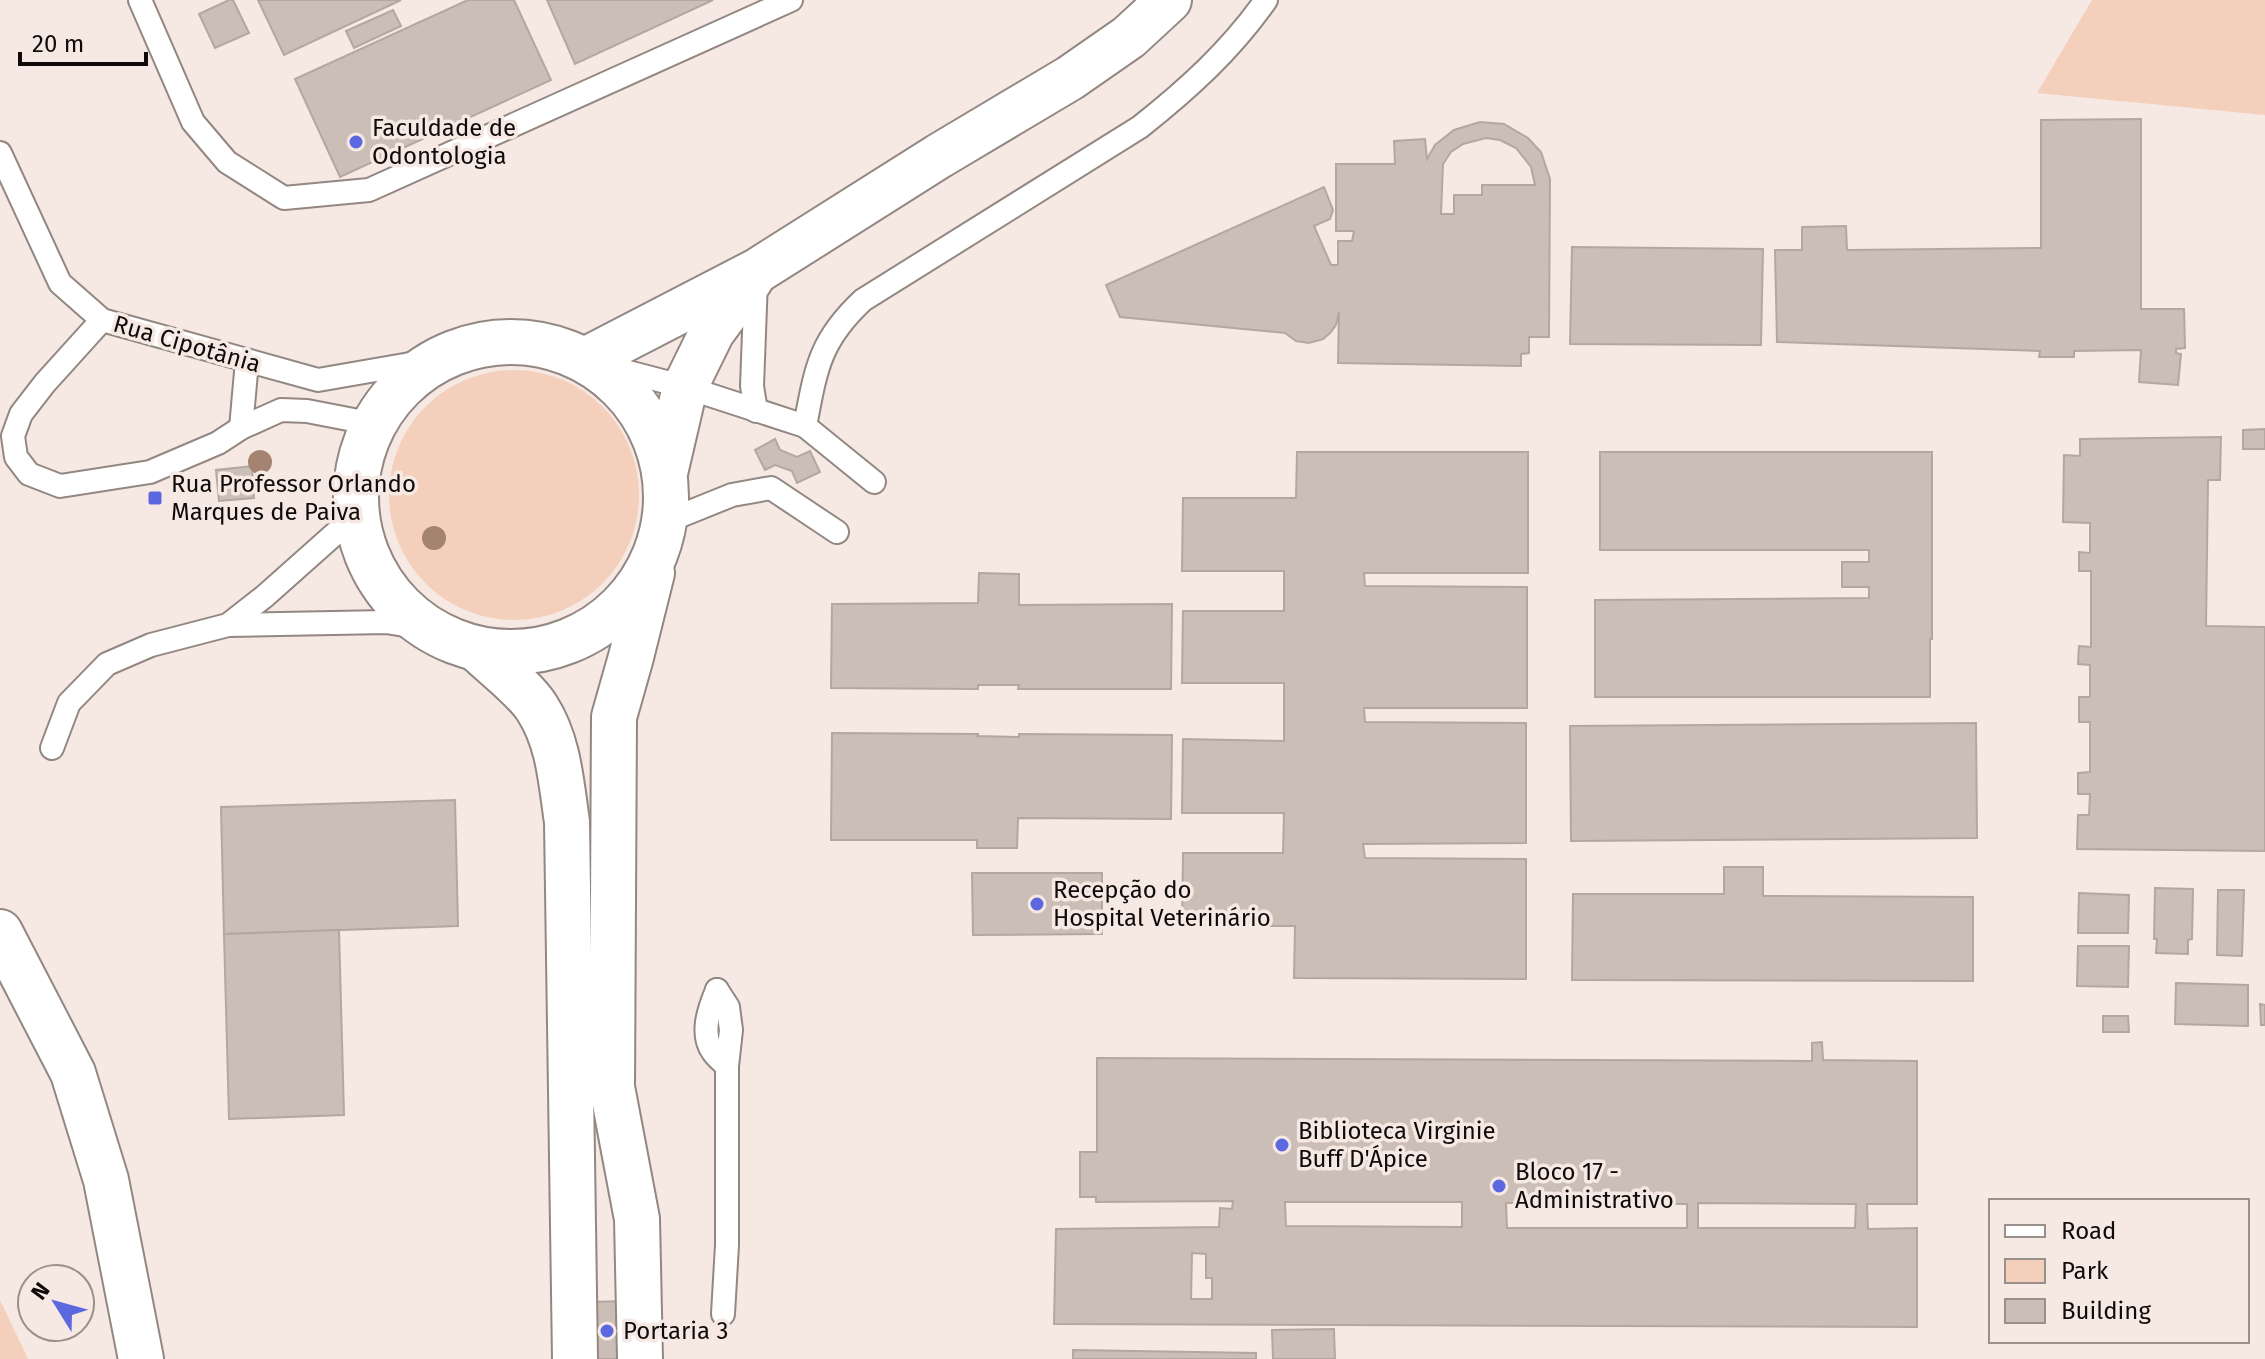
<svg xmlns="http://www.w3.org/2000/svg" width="2265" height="1359" font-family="'Fira Sans',sans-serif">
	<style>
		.green { fill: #f4cfbc }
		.building { fill: #cbbeb7; stroke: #b3a7a0; stroke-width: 2; fill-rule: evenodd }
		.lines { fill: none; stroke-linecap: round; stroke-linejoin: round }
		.lane-casing { stroke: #938781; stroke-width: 26 }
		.street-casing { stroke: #938781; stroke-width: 48 }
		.secondary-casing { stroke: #938781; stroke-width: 48 }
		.lane { stroke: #fff; stroke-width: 22 }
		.street { stroke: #fff; stroke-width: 44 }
		.secondary { stroke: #fff; stroke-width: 44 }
		.tree { fill: #a58371 }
		.poi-dot { fill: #5c68e0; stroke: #f6e8e2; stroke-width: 3 }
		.labels { text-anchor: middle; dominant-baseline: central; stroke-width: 7; stroke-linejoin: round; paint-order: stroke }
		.poi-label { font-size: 24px; fill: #0f0b09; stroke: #f6e8e2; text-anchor: start }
		.street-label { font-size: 24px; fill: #0f0b09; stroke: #f6e8e2 }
	</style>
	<rect width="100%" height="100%" fill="#f6e8e2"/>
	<g class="green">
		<polygon points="2092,0 2265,0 2265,115 2037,93"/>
		<circle cx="514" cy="495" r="125"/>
		<polygon points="0,1300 28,1359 0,1359"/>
	</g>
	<g class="building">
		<polygon points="229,0 233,0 249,33 215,48 199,14"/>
		<polygon points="258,0 401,0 284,55"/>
		<polygon points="468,0 514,0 551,80 340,177 295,79"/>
		<polygon points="547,0 713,0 575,64"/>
		<polygon points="393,10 401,26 354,48 346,31"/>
		<polygon points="2141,119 2141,309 2184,309 2185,348 2176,349 2176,353 2181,354 2178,385 2139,382 2141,350 2074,351 2074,357 2039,357 2040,351 1777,342 1775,250 1802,250 1802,227 1846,226 1847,250 2041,248 2041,120"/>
		<path d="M1480,122l24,2 24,14 13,14 9,27 -1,158h-20v16l-8,1v12l-183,-3 1,-51 -3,13 -6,8 -7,6 -14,4 -13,-2 -11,-8 -165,-16 -14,-32 218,-98 9,23 -3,9 -16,7 17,39h7v-24h14l2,-10h-18v-67h59l-1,-23 31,-2 2,20 8,-14 19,-15zM1486,138l14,2 16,8 15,19 4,18h-53v10h-28v19h-13l2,-50 8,-12 12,-8z"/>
		<polygon points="1572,247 1763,249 1761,345 1570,344"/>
		<polygon points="2265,429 2265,449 2243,449 2243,430"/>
		<polygon points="2221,437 2220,480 2208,480 2206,626 2265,627 2265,851 2077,849 2078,815 2089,815 2090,794 2078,794 2078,773 2090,772 2090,722 2079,722 2079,697 2090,697 2090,665 2078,664 2079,646 2091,647 2091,571 2079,571 2079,552 2090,553 2090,523 2063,522 2064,455 2080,456 2080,439"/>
		<polygon points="775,439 780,450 797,457 810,451 820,472 797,483 792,471 775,465 765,470 755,450"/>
		<polygon points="1297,452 1528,452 1528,573 1364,573 1365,586 1527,587 1527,708 1364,708 1365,722 1526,723 1526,843 1363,844 1365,858 1526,859 1526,979 1294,978 1295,926 1182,926 1183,853 1283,853 1284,813 1182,813 1183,739 1284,741 1284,683 1182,683 1183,611 1284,611 1284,571 1182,571 1183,498 1296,498"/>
		<polygon points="1600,452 1932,452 1932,639 1930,639 1930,697 1595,697 1595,600 1869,598 1869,587 1842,587 1842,562 1869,562 1869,550 1600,550"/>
		<polygon points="252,466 254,498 219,501 216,470"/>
		<polygon points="979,573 1019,574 1019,605 1172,604 1171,689 1018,689 1019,685 978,685 978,689 831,688 832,604 978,603"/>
		<polygon points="1976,723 1977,838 1571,841 1570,726"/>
		<polygon points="832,733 978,734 977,736 1019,737 1019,734 1172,735 1171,819 1018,818 1017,848 977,848 977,840 831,840"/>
		<polygon points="455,800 458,926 224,934 221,807"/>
		<polygon points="1724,867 1763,867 1763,896 1973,897 1973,981 1572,980 1573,894 1724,894"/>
		<polygon points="972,873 1102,873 1102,934 973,935"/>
		<polygon points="2155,888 2193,889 2192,939 2188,940 2188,954 2156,953 2157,939 2154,939"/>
		<polygon points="2218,890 2244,890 2242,956 2217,955"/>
		<polygon points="2079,893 2129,895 2128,933 2078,933"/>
		<polygon points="339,930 344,1115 229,1119 224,934"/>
		<polygon points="2078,946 2129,946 2128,987 2077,986"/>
		<polygon points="2176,983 2248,985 2248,1026 2175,1024"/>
		<polygon points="2260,1004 2265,1005 2265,1025 2261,1025"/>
		<polygon points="2103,1016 2128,1016 2129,1032 2103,1032"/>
		<path d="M1822,1042l1,18 94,1v143h-50l1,25 49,-1v99l-863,-3 2,-95 163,-2 1,-19 12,1 1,-8 -137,1v-5h-16v-45h17v-94l715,3v-18zM1285,1202h177v25l-176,-1zM1506,1203l181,1v24h-180zM1698,1203l158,1 -1,24h-157zM1192,1253l14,1v24h6v21h-21z"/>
		<polygon points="624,1301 625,1359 591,1359 590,1302"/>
		<polygon points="1334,1329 1335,1359 1273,1359 1272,1330"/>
		<polygon points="1073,1350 1256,1353 1256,1359 1073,1359"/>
	</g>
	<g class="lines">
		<defs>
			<g id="lane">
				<polyline points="140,0 193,122 227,162 284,198 369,190 791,0"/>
				<polyline points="0,153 60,283 102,320 318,380 439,359"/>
				<polyline points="102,320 45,383 21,414 13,436 16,457 29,474 60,486 150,472 218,443 241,428 281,410 307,411 374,424"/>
				<polyline points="590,362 685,387 805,426 874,482"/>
				<polyline points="756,411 752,386 756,280"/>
				<path d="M805,426c11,-57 14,-85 58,-126l277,-173c48,-38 91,-77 126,-127"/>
				<polyline points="241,428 247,361"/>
				<polyline points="665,522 732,495 771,488 837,532"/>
				<polyline points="228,625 265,596 356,515"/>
				<polyline points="52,748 69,703 107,664 151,645 228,625 386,622 423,628"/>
				<polyline points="717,990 728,1007 731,1030 727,1066 727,1245 723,1314"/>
				<path d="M717,990c-8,19 -17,44 -4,62 4,6 10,10 14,14"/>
			</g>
			<polyline id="street" points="0,932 73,1073 106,1180 141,1359"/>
			<g id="secondary">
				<circle cx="511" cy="497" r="155"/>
				<polyline points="585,360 757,271 939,156 1070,78 1129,37 1169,0"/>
				<polyline points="665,473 685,387 712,332 751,279"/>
				<path d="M479,651c17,16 46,38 58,57 22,34 24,74 30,114l8,537"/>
				<polyline points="640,1359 637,1219 612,1087 614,717 631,657 652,573"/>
			</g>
		</defs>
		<use href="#lane" class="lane-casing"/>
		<use href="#street" class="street-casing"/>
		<use href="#secondary" class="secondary-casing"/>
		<use href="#lane" class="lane"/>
		<use href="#street" class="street"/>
		<use href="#secondary" class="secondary"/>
	</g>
	<g class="tree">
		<circle cx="260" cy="462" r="12"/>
		<circle cx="434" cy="538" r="12"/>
	</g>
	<g class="poi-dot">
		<circle cx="356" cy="142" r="8"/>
		<rect x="147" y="490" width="16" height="16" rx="4"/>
		<circle cx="1037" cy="904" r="8"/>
		<circle cx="1282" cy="1145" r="8"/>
		<circle cx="1499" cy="1186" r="8"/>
		<circle cx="607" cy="1331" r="8"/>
	</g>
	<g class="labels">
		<g class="poi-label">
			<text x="372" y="128">Faculdade de<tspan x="372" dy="28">Odontologia</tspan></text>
			<text x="171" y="484">Rua Professor Orlando<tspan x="171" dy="28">Marques de Paiva</tspan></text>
			<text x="1053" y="890">Recepção do<tspan x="1053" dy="28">Hospital Veterinário</tspan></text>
			<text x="1298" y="1131">Biblioteca Virginie<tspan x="1298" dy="28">Buff D'Ápice</tspan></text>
			<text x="1515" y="1172">Bloco 17 -<tspan x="1515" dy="28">Administrativo</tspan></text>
			<text x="623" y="1331">Portaria 3</text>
		</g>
		<g class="street-label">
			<text transform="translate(187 344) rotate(16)">Rua Cipotânia</text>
		</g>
	</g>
	<rect x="1989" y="1199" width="260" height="144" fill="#f6e8e2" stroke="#9a908b" stroke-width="2"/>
	<rect x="2005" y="1225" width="40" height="12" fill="#ffffff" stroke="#9a908b" stroke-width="2"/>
	<text x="2061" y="1239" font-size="24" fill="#0f0b09">Road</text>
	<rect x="2005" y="1259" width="40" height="24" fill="#f4cfbc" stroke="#9a908b" stroke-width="2"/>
	<text x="2061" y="1279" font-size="24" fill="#0f0b09">Park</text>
	<rect x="2005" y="1299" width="40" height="24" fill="#cbbeb7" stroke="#9a908b" stroke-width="2"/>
	<text x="2061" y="1319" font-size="24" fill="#0f0b09">Building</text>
	<g transform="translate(56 1303) rotate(307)"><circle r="38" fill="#f6e8e2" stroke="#9a908b" stroke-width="2"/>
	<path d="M0-6L14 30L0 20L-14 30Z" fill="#5c68e0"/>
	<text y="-12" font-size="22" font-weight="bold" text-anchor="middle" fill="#0f0b09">N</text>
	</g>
	<path d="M20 52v12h126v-12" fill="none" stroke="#0f0b09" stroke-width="4"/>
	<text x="32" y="52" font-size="24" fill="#0f0b09" stroke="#f6e8e2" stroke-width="6" paint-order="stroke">20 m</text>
</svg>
